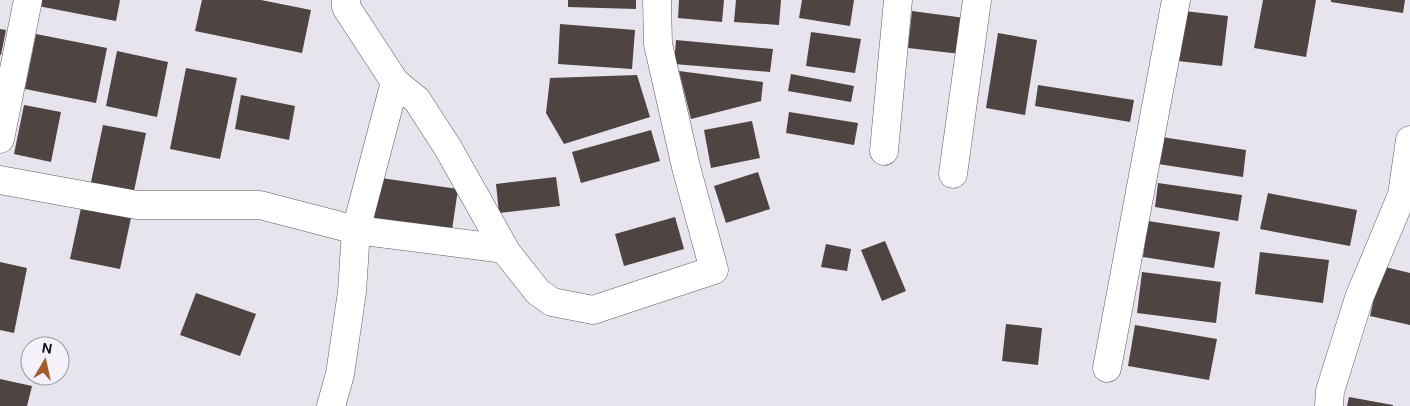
<svg xmlns="http://www.w3.org/2000/svg" width="1410" height="406" font-family="'DM Sans',sans-serif">
	<style>
		.building { fill: #4e4441 }
		.lines { fill: none; stroke-linecap: round; stroke-linejoin: round }
		.minor-casing { stroke: #5e5b63; stroke-width: 29 }
		.minor { stroke: #fff; stroke-width: 28 }
	</style>
	<rect width="100%" height="100%" fill="#e7e4ee"/>
	<g class="building">
		<polygon points="39,0 120,0 116,21 38,6"/>
		<polygon points="202,0 261,0 311,10 302,53 195,31"/>
		<polygon points="568,0 636,0 636,9 568,7"/>
		<polygon points="679,0 724,0 722,22 678,18"/>
		<polygon points="736,0 781,0 779,25 734,22"/>
		<polygon points="802,0 854,0 850,26 799,18"/>
		<polygon points="1263,0 1316,0 1306,57 1254,48"/>
		<polygon points="1331,0 1405,0 1403,13 1331,2"/>
		<polygon points="912,11 965,18 961,54 908,48"/>
		<polygon points="1184,11 1228,16 1222,66 1178,61"/>
		<polygon points="560,24 635,30 632,69 558,64"/>
		<polygon points="0,29 6,30 1,55 0,55"/>
		<polygon points="811,32 861,39 855,73 806,66"/>
		<polygon points="998,33 1037,40 1025,115 986,108"/>
		<polygon points="36,34 107,48 96,103 25,89"/>
		<polygon points="676,40 773,49 770,72 674,64"/>
		<polygon points="117,51 168,62 157,117 106,106"/>
		<polygon points="186,68 237,78 220,159 170,149"/>
		<polygon points="679,71 763,82 761,101 691,119"/>
		<polygon points="791,74 854,86 851,102 788,91"/>
		<polygon points="637,75 650,117 564,144 546,113 550,78"/>
		<polygon points="1038,85 1134,100 1130,122 1035,106"/>
		<polygon points="241,95 295,106 289,140 235,129"/>
		<polygon points="24,105 61,112 51,162 14,154"/>
		<polygon points="789,112 858,123 854,145 786,133"/>
		<polygon points="752,121 760,158 711,168 704,130"/>
		<polygon points="103,125 146,133 133,196 90,187"/>
		<polygon points="651,130 660,161 581,183 572,152"/>
		<polygon points="1162,137 1246,150 1243,177 1158,164"/>
		<polygon points="758,172 770,209 726,223 714,186"/>
		<polygon points="556,177 560,206 499,213 496,184"/>
		<polygon points="381,178 458,189 452,230 374,218"/>
		<polygon points="1158,183 1242,195 1238,221 1155,207"/>
		<polygon points="1268,193 1357,210 1350,246 1260,229"/>
		<polygon points="81,208 131,218 120,269 70,259"/>
		<polygon points="675,217 684,249 624,266 615,234"/>
		<polygon points="1148,221 1220,232 1214,268 1143,257"/>
		<polygon points="885,241 906,291 882,301 861,250"/>
		<polygon points="826,244 851,249 847,271 821,267"/>
		<polygon points="1260,252 1329,260 1323,303 1255,294"/>
		<polygon points="0,262 27,268 14,333 0,330"/>
		<polygon points="1381,266 1410,273 1410,325 1370,316"/>
		<polygon points="1142,272 1221,282 1216,323 1137,313"/>
		<polygon points="196,293 256,314 240,356 180,335"/>
		<polygon points="1006,324 1042,328 1038,365 1002,361"/>
		<polygon points="1135,325 1217,339 1209,380 1128,366"/>
		<polygon points="0,379 32,386 27,406 0,406"/>
		<polygon points="1349,397 1393,405 1393,406 1347,406"/>
	</g>
	<g class="lines">
		<defs>
			<g id="minor">
				<polyline points="346,0 346,7 395,82 417,100 448,148 507,253 538,292 552,302 593,310 714,270 686,167 658,44 657,0"/>
				<polyline points="0,139 28,0"/>
				<polyline points="884,151 898,0"/>
				<polyline points="953,174 977,0"/>
				<polyline points="0,180 137,205 260,205 356,230 505,249"/>
				<polyline points="1107,368 1176,0"/>
				<polyline points="331,406 340,374 352,292 356,230 395,82"/>
				<polyline points="1329,406 1330,391 1359,298 1402,195 1410,140"/>
			</g>
		</defs>
		<use href="#minor" class="minor-casing"/>
		<use href="#minor" class="minor"/>
	</g>
	<g transform="translate(45 361) rotate(9)"><circle r="24" fill="#f4f1fb" stroke="#99979e"/>
	<path d="M0-4L9 19L0 12L-9 19Z" fill="#a25d2f"/>
	<text y="-8" font-size="14" font-weight="bold" text-anchor="middle" fill="#100f12">N</text>
	</g>
</svg>
